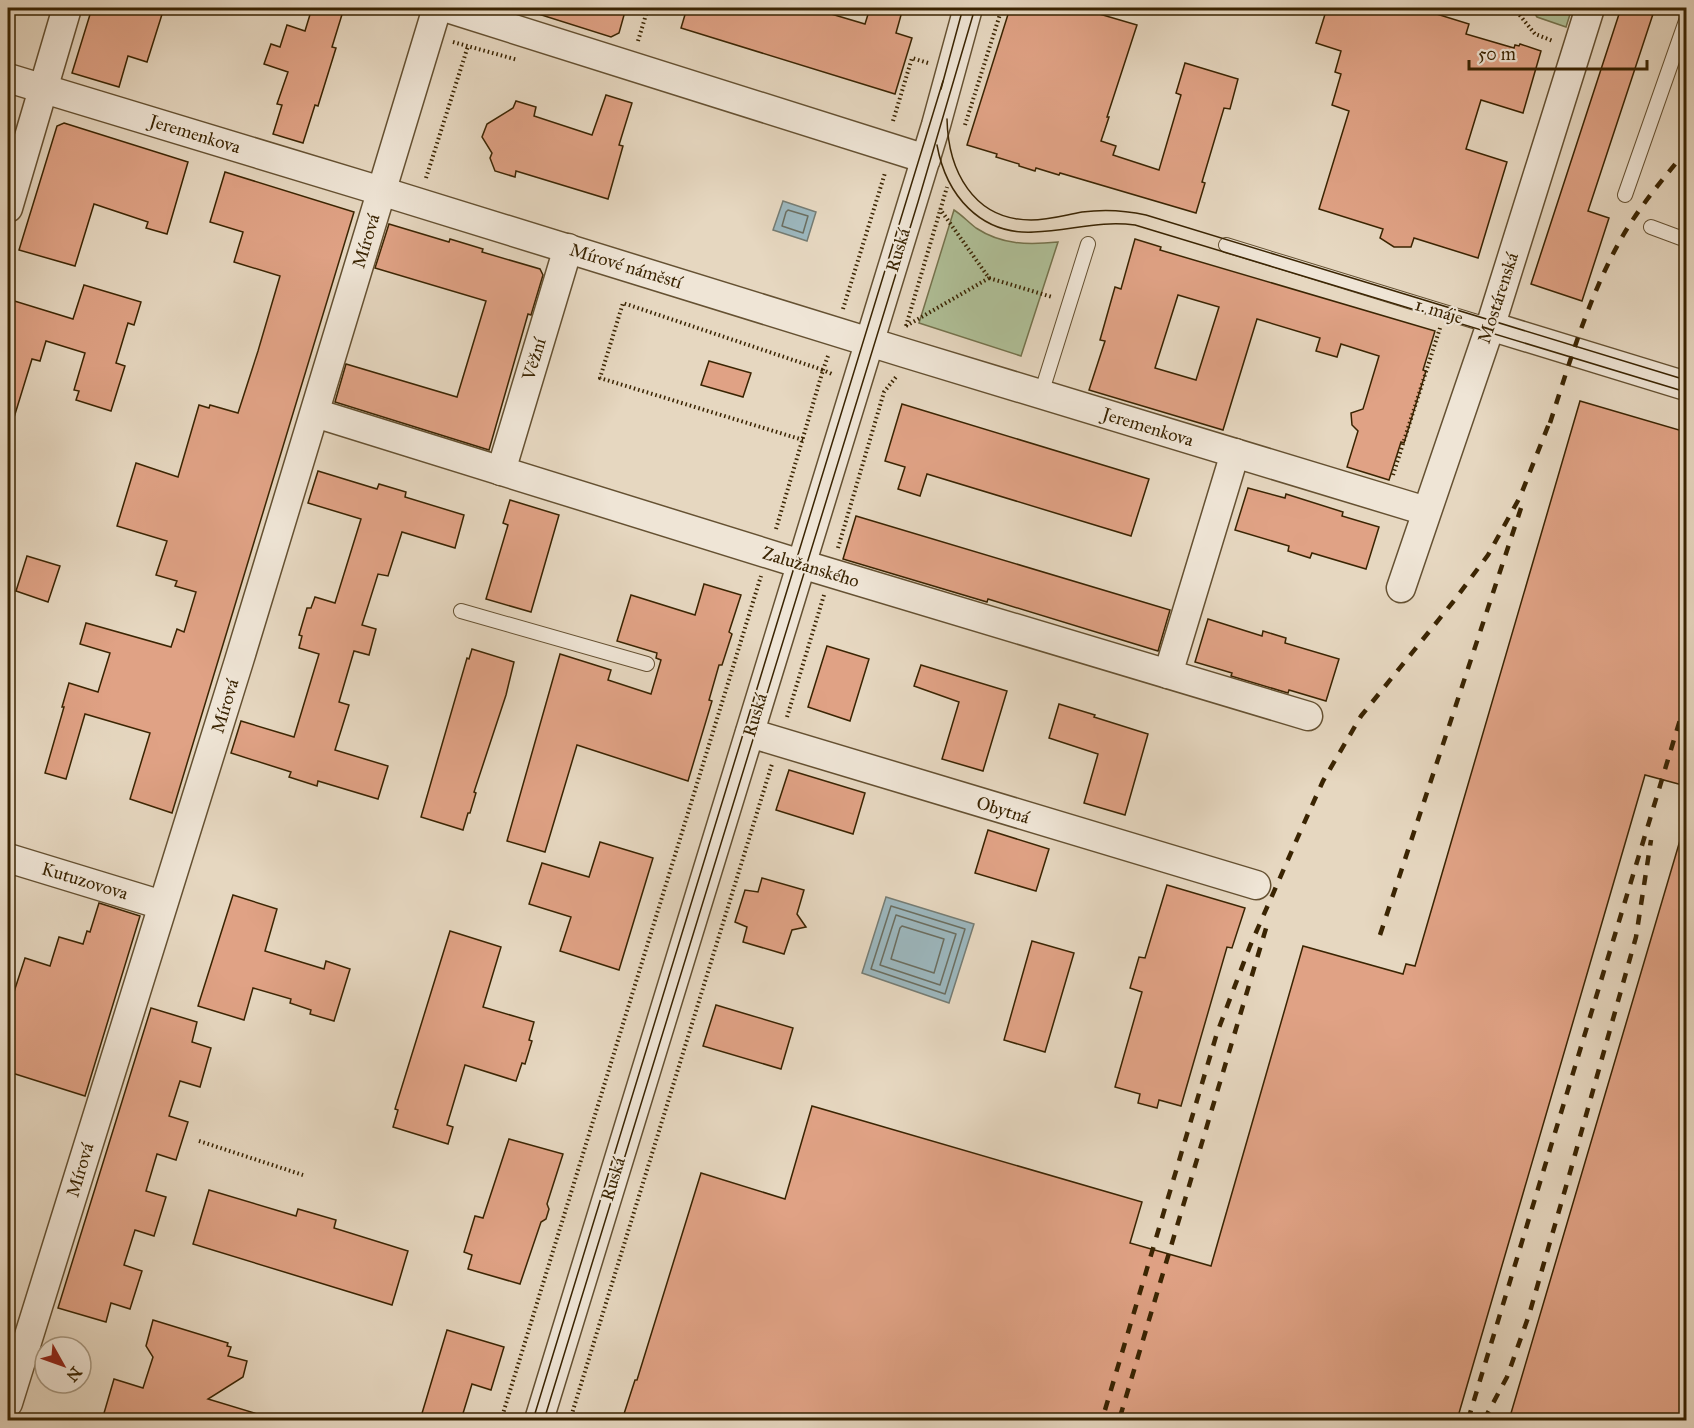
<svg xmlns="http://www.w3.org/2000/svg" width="1694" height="1428" font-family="'IM FELL Great Primer',serif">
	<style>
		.green { fill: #afbf97; stroke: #74724c; stroke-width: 1.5 }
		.water { fill: #9cb7be; stroke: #757c73; stroke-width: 1.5 }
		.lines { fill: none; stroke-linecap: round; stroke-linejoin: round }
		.shore { stroke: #6b6e60; stroke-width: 1.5 }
		.building { fill: #e0a285; stroke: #3a2402; stroke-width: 1.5; fill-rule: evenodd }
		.service-casing { stroke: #655132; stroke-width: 16 }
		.minor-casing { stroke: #655132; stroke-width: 31 }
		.path { stroke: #3a2402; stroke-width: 4; stroke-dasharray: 1.5 3; stroke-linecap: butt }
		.service { stroke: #efe5d6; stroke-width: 14 }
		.minor { stroke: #efe5d6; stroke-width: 28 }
		.tram { stroke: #3a2402; stroke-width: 1.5 }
		.rail { stroke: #3a2402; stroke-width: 4.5; stroke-dasharray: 10 10; stroke-linecap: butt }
		.labels { text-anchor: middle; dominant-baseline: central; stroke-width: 4.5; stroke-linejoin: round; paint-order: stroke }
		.street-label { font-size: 18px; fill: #3a2402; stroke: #efe5d6 }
	</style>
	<rect width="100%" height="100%" fill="#e6d7c0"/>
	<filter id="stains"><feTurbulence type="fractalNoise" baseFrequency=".00333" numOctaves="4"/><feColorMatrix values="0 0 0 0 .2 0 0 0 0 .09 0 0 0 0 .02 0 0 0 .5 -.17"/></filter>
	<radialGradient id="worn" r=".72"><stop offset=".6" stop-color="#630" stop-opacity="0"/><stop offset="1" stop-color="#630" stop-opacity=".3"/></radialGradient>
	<g class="green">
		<polygon points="1531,8 1572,8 1566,27 1537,17"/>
		<path d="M954,210c8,5 14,12 22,18 26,17 52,17 82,14l-37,114 -102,-33z"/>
	</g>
	<g class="water">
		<polygon points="783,201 816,212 807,241 773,230"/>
		<polygon points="886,897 974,924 949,1003 862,973"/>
	</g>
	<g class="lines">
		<g class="shore">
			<polygon points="788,210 808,216 803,233 782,226 786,212"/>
			<polygon points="891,906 965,929 945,994 871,969"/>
			<polygon points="896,915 956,934 940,985 880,965"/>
			<polygon points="902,926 944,939 934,973 891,959 900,928"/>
		</g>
	</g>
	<g class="building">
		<polygon points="92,8 164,8 147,62 128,56 119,87 72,73"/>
		<polygon points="312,8 344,8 332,47 336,48 318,106 315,105 303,143 273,134 282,105 277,104 288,72 264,64 271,44 280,47 287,25 305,31"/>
		<polygon points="533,8 626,8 619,33 611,37 532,12"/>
		<polygon points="687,8 811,8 865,24 870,8 903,8 896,33 912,38 895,94 681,28"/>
		<polygon points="1010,8 1079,8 1137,25 1107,117 1109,117 1101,141 1116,146 1113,155 1159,170 1181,95 1176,93 1185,63 1238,79 1230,109 1224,108 1202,182 1205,183 1196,213 1060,173 1059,175 1036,168 1035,171 1019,166 1019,164 996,157 997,154 967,145"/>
		<polygon points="1327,8 1431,8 1430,12 1469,24 1466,34 1514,48 1515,45 1519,46 1520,44 1541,51 1523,113 1481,100 1466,149 1507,162 1478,258 1414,238 1411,247 1394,247 1380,238 1383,229 1319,209 1349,111 1332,105 1341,74 1335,72 1341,51 1316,43"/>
		<polygon points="1621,8 1655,8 1588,211 1609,218 1582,301 1531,284"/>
		<polygon points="606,95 632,103 619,145 623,146 608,199 516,171 515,177 495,171 490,158 492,153 482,137 487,124 513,108 516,101 536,107 534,116 592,135"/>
		<polygon points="64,123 188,162 167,234 146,228 148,222 94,204 75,266 19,250 57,126"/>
		<polygon points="225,172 354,212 172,813 130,799 150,733 85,714 66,779 45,773 64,707 62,707 69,683 98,692 110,653 80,644 86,623 171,647 177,629 184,632 196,592 175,586 177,581 156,575 167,541 117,526 136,463 178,477 199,405 209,408 210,405 238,413 258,351 280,276 234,262 243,232 210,222"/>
		<polygon points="389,224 449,242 450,239 483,249 482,252 540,269 543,275 531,315 528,314 489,450 335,402 346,364 457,397 486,301 375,268"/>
		<path d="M1135,239l26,8 -1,3 275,81 -12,39 3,1 -22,72 -3,-1 -12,38 -42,-13 11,-36 -6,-6 -1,-12 12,-4 16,-53 -38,-12 -4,13 -21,-6 4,-13 -63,-19 -34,111 -134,-40 16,-49 -5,-1 15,-53 6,2zM1178,295l41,12 -23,73 -41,-12z"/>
		<polygon points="84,285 141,302 134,325 128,323 116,363 125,366 111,411 76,400 79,391 74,390 85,353 46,341 40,361 32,359 12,424 8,424 8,299 73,319"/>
		<polygon points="709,361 751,373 743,397 701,385"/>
		<polygon points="1580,401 1686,432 1686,630 1680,654 1686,656 1686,786 1645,775 1457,1420 622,1420 635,1380 637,1380 701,1173 785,1199 812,1106 1142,1202 1130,1243 1211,1266 1303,946 1403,974 1406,964 1415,966"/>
		<polygon points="902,404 1149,479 1131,536 927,474 920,496 898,489 905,467 885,461"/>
		<polygon points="318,471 377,489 379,484 406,492 405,497 464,515 455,548 402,532 388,576 378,574 362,625 376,629 369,655 354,651 339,702 349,705 335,750 388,766 378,799 318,781 317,786 289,777 291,772 231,753 241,721 294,737 319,654 299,648 302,636 299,635 307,608 311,608 315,597 335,603 361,519 308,503"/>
		<polygon points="1248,488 1285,498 1286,494 1343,512 1342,516 1379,527 1366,569 1312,553 1310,558 1288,551 1289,546 1235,530"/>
		<polygon points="510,500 559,515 531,612 486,599 508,525 503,523"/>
		<polygon points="856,516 1170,610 1158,651 988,599 987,602 843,559"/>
		<polygon points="27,556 60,566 48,602 16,591"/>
		<polygon points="704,584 741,595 729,632 732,634 722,665 719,665 709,700 712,701 688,781 577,745 545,852 507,841 560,654 611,670 608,680 651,694 661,660 656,658 657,653 617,641 631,595 695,615"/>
		<polygon points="1208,619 1262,636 1263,631 1286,638 1285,643 1339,659 1326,701 1289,690 1288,693 1231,676 1232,673 1195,662"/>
		<polygon points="827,646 869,659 850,721 808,707"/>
		<polygon points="472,649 514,662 506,695 474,792 476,793 470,813 468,813 463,830 421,817 467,658 469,659"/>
		<polygon points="921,665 1007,691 983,771 942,759 959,702 914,686"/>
		<polygon points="1059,704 1095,715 1094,717 1148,734 1125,815 1084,803 1098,754 1049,738"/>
		<polygon points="789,770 865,793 853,834 776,810"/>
		<polygon points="988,830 1049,849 1036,891 975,873"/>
		<polygon points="1681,837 1686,837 1686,1420 1509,1420"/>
		<polygon points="600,842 653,858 619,970 560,951 571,917 529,904 542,863 589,877"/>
		<polygon points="762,878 804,890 797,914 806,927 792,930 784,954 743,942 747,927 735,922 745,890 758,892"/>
		<polygon points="1167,885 1245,908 1232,948 1227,947 1181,1106 1159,1100 1157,1108 1138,1103 1140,1094 1115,1087 1142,992 1130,988 1139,957 1145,958"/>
		<polygon points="233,895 277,909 265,951 324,969 326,961 350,969 334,1021 310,1014 311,1010 290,1003 291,999 253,988 244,1020 198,1006"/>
		<polygon points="99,903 140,916 85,1096 12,1073 13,1070 8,1068 8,1000 11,1001 25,958 50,966 59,937 83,944 87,931 90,932"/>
		<polygon points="450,931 501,947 483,1007 534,1022 529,1040 532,1041 525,1064 522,1063 516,1081 465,1065 447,1125 453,1127 448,1144 393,1127 398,1110 395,1109"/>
		<polygon points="1032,941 1074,953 1045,1052 1004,1040"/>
		<polygon points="716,1005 793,1028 781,1069 703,1046"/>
		<polygon points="151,1008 197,1022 192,1042 211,1048 200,1087 180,1081 169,1116 188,1122 176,1160 157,1154 146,1191 166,1197 154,1236 135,1230 124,1265 142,1271 130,1309 111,1303 106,1322 58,1308"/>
		<polygon points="509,1139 563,1154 547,1204 549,1209 546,1219 541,1222 520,1284 468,1269 472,1255 464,1252 475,1216 483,1218"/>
		<polygon points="209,1190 296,1216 298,1209 336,1220 334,1228 408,1251 392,1305 193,1244"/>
		<polygon points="153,1320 228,1343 227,1346 231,1347 228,1356 247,1361 243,1377 208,1399 264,1416 263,1420 102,1420 114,1379 143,1388 153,1357 146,1346"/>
		<polygon points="447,1330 504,1347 491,1390 472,1384 461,1420 420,1420"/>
	</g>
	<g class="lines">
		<defs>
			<g id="service">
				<polyline points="1625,195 1686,21"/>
				<polyline points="1651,227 1686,240"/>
				<polyline points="1226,245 1490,326"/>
				<polyline points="1041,394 1088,244"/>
				<polyline points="461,611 647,664"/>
			</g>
			<g id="minor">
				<polyline points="447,8 926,159"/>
				<polyline points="8,78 381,191 905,353 1426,511"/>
				<polyline points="8,208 67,8"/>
				<polyline points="1490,326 1686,386"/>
				<polyline points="315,413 801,564 1308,716"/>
				<polyline points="501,471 568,248"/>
				<polyline points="1401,588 1492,321 1590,8"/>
				<polyline points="1168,674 1235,453"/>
				<polyline points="750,733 1256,885"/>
				<polyline points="8,858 162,905"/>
				<polyline points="8,1403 239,661 437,8"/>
				<polyline points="539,1420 936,125 968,8"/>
			</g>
		</defs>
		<use href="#service" class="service-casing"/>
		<use href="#minor" class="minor-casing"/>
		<g class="path">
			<polyline points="1514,8 1535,34 1553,41"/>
			<polyline points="638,41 648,8"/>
			<polyline points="453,42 518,60"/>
			<polyline points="893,121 912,58 928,63"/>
			<polyline points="965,125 1002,8"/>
			<polyline points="426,178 468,46"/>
			<polyline points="989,278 1052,297"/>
			<polyline points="843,309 885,173"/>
			<polyline points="906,326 947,187"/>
			<polyline points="906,326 989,278 940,209"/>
			<polyline points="828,356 823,370 832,374"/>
			<polyline points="1393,475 1440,328"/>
			<polyline points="776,529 823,370 623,303 600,378 803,440"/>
			<polyline points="838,548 884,392 896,377"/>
			<polyline points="787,717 824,595"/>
			<polyline points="199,1141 303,1175"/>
			<polyline points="501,1420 761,576"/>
			<polyline points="570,1420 772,764"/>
		</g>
		<use href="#service" class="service"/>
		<use href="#minor" class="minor"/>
		<g class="tram">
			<polyline points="941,89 963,8"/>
			<path d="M947,119c1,51 26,101 84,101 17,0 34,-5 51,-8 22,-3 42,-2 64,3l540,165"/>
			<path d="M937,145c9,50 43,90 97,87 36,-1 65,-12 101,-7l551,167"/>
			<polyline points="533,1420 943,81"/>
			<polyline points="544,1420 918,202 975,8"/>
		</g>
		<g class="rail">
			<path d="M1550,423c20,-62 39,-127 71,-184 18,-32 42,-60 65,-88"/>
			<polyline points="1682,596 1686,580"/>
			<polyline points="1380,935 1521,508"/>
			<polyline points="1105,1410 1217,1033 1250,946 1301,830 1323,781 1361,716 1453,602 1488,555 1520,497 1552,416"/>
			<polyline points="1120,1417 1267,925"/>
			<polyline points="1468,1420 1686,700"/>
			<polyline points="1484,1420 1507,1377 1529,1315 1569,1176 1636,937 1651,840"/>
		</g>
	</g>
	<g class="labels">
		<g class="street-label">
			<text transform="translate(195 134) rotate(17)">Jeremenkova</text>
			<text transform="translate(366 241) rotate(-73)">Mírová</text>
			<text transform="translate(898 250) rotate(-73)">Ruská</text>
			<text transform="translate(626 266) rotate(17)">Mírové náměstí</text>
			<text transform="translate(1498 298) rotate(-72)">Mostárenská</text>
			<text transform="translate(1439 311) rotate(17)">1. máje</text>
			<text transform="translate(534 359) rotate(-73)">Věžní</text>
			<text transform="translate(1148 427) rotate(17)">Jeremenkova</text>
			<text transform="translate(811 567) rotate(17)">Zalužanského</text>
			<text transform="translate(225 706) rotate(-73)">Mírová</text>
			<text transform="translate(755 715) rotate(-73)">Ruská</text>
			<text transform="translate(1003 810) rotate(17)">Obytná</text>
			<text transform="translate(85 881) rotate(17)">Kutuzovova</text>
			<text transform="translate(80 1170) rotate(-73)">Mírová</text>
			<text transform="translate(613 1179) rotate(-73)">Ruská</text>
		</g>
	</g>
	<rect width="1694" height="1428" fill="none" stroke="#e6d7c0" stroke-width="30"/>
	<rect x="9" y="9" width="1676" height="1410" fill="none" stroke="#3a2402" stroke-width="3"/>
	<rect x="15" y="15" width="1664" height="1398" fill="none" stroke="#3a2402" stroke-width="1.5"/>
	<g transform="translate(63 1365) rotate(130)"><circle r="28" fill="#efe5d6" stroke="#a79881" stroke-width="1.5"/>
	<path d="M0-4.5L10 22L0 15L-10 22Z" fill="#8f2418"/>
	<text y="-9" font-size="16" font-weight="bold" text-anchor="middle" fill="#3a2402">N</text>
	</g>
	<path d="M1469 60v9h178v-9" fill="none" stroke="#3a2402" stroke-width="3"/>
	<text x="1478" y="60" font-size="18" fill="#3a2402" stroke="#efe5d6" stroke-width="4.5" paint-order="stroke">50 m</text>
	<rect width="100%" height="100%" filter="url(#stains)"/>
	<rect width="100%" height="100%" fill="url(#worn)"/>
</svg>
